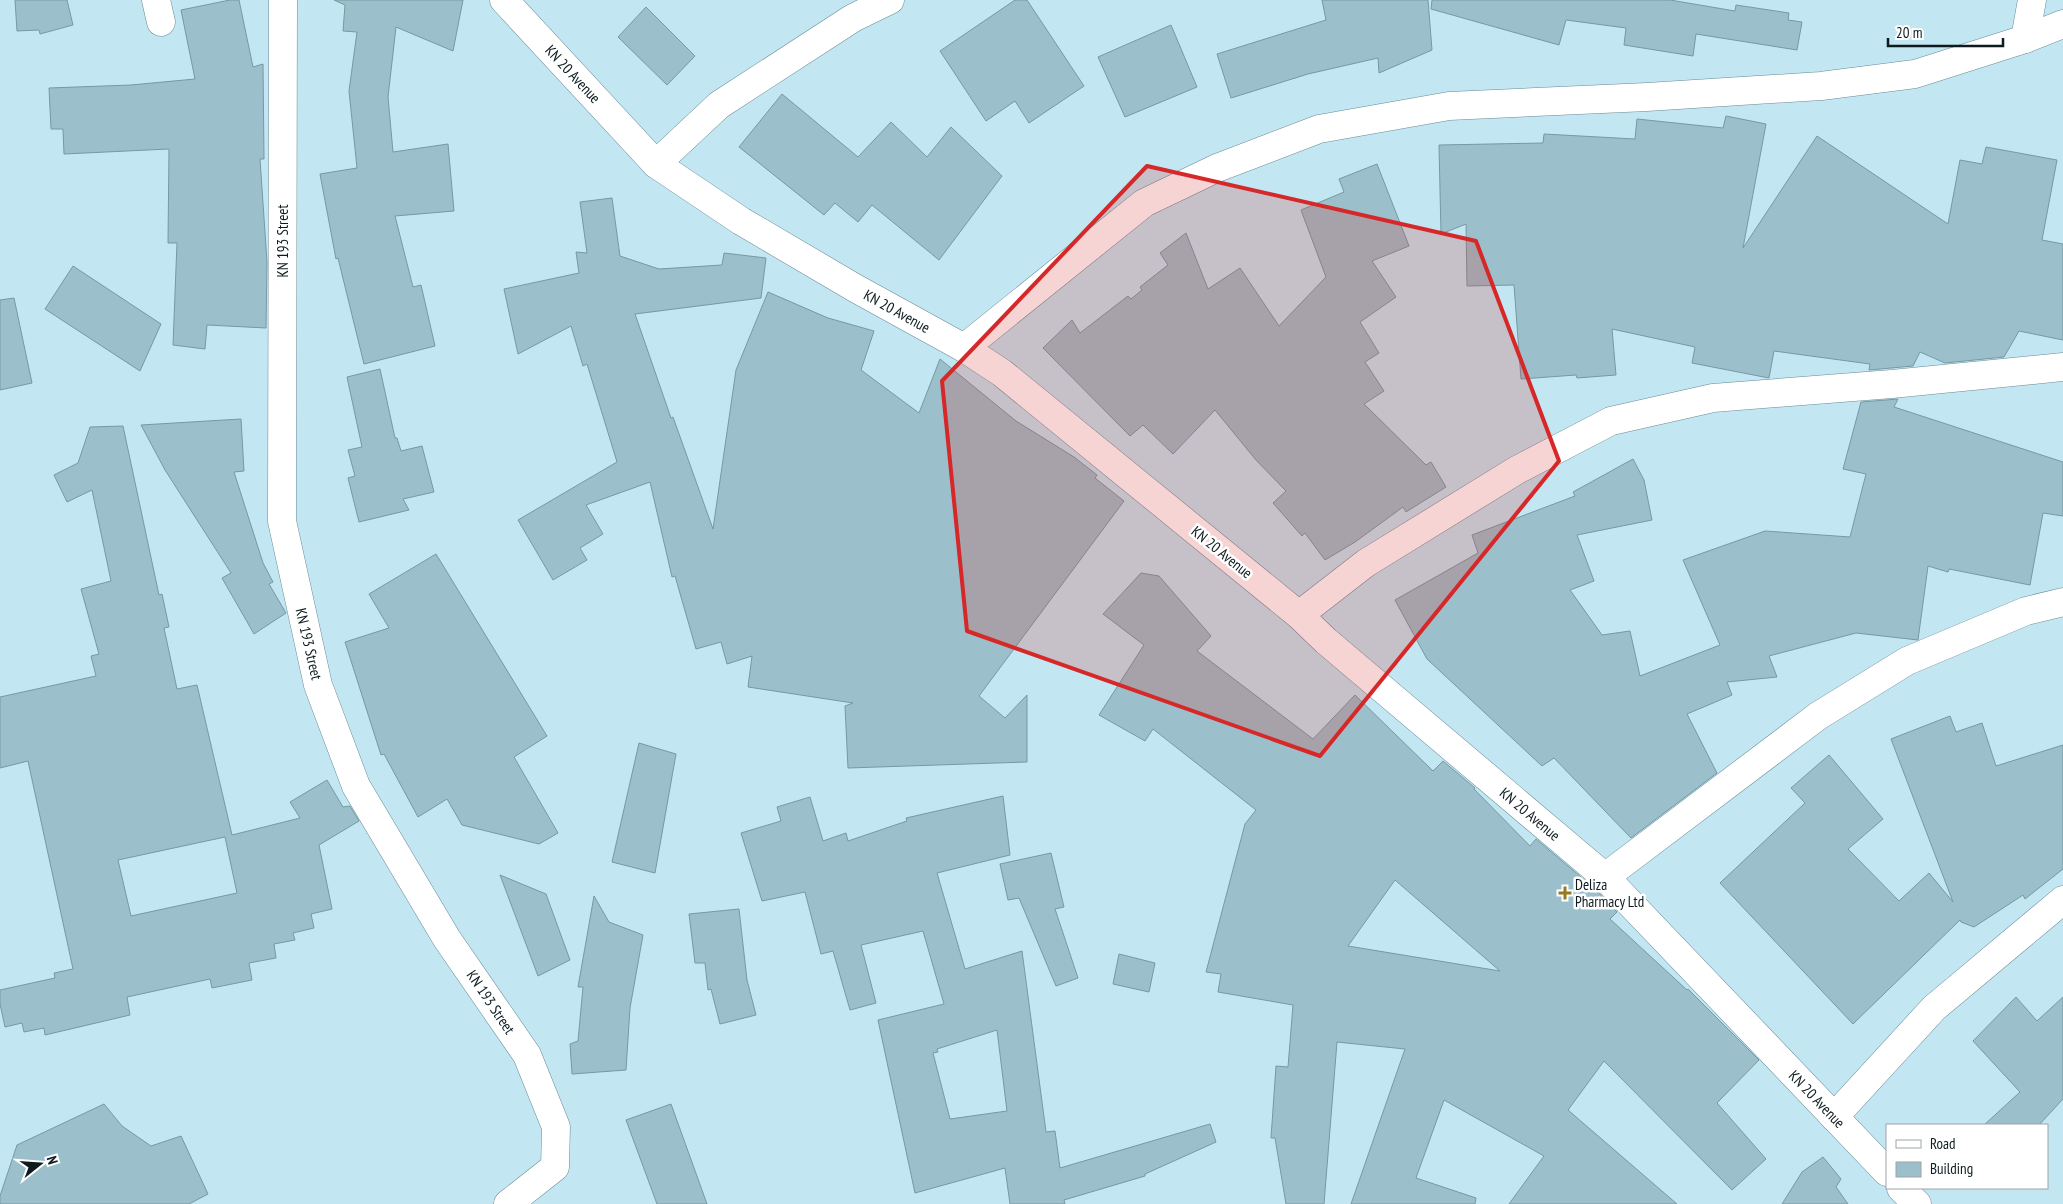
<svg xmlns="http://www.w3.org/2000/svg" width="2063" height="1204" font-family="'PT Sans Narrow',sans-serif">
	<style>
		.building { fill: #9cc0cb; stroke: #7699a4; fill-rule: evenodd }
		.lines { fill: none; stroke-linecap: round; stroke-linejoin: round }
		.minor-casing { stroke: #698b96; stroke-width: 29 }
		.minor { stroke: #fff; stroke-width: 28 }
		.marked { fill: #d62828; fill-opacity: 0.2; stroke: #d62828; stroke-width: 4; stroke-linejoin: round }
		.poi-dot { fill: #977921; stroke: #fff; stroke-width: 2 }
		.labels { text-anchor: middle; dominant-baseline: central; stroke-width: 5; stroke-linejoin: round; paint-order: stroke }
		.street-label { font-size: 15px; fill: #0d1b1f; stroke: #fff }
		.poi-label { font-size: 15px; fill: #0d1b1f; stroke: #fff; text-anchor: start }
	</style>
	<rect width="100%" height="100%" fill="#c2e6f2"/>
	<g class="building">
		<polygon points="15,0 67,0 73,25 40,34 39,30 17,31"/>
		<polygon points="230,0 239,0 253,67 263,64 264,159 260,159 267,262 266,328 207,325 205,349 173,345 177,243 168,243 169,149 64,154 63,129 51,129 49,88 131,85 195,79 181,10"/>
		<polygon points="334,0 463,0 453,51 396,27 388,97 393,152 448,144 454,211 395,216 413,287 421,285 435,346 364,364 338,258 336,259 320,174 357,168 349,91 357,32 343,31 345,5"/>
		<polygon points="1015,0 1027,0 1084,86 1029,123 1015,101 986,121 940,51"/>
		<polygon points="1322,0 1428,0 1432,50 1379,73 1378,58 1308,74 1231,98 1217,54 1326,20"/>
		<polygon points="1432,0 1670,0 1735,11 1736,5 1789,13 1788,20 1802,22 1797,50 1696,34 1693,56 1624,45 1626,28 1566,20 1559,45 1431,9"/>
		<polygon points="646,7 695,56 667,85 618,37"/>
		<polygon points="1171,25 1197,87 1125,117 1098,57"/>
		<polygon points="782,94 858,157 891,122 927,157 951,127 1002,176 939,260 872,205 858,222 835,203 824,215 739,147"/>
		<polygon points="1726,116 1766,124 1743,248 1817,136 1948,224 1960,160 1982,164 1986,147 2057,160 2042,240 2063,244 2063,340 2019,331 2004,357 1945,363 1920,352 1913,366 1869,370 1870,364 1774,351 1769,378 1692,363 1695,347 1612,329 1616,375 1577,378 1576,375 1521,379 1514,285 1467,286 1466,224 1441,234 1439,145 1543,143 1544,134 1635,139 1637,119 1723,128"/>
		<polygon points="1377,164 1409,246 1372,261 1396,297 1360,322 1379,353 1365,362 1384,391 1364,404 1426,465 1431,462 1446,487 1406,512 1403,507 1355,542 1325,560 1305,533 1302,536 1273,503 1286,491 1256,460 1215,410 1173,454 1143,425 1130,436 1043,348 1072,320 1080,333 1128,296 1131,299 1142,290 1140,287 1168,265 1160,253 1186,233 1208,289 1240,268 1279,326 1326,277 1301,210 1344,192 1339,179"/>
		<polygon points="612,198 620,256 659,269 722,265 724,253 766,258 761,298 635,314 671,418 673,417 713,529 736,370 768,292 828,318 874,331 861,370 919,413 940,359 1016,421 1074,457 1097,475 1095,478 1124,501 979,696 1005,718 1027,695 1027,762 848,768 845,706 853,703 748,687 752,656 727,664 721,642 696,649 675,576 672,577 650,482 586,505 603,534 580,548 587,560 553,580 518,520 617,462 587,364 583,366 571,326 518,354 504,289 579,273 576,252 587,253 580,202"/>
		<polygon points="73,266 161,324 140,371 45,309"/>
		<polygon points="14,298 32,383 0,390 0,300"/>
		<polygon points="380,369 395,438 397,438 401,451 422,446 434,492 403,499 409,510 359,522 348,478 355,476 348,450 362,447 347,377"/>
		<polygon points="1898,399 1894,407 2063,462 2063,516 2043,513 2030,585 1949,569 1948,572 1928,566 1918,640 1856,633 1769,656 1777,677 1727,682 1732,695 1687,714 1717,773 1631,838 1554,758 1542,766 1427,659 1395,600 1478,553 1472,535 1575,496 1573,492 1633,459 1644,480 1652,520 1577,535 1594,581 1570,590 1602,635 1630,631 1640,676 1720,645 1683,560 1765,531 1850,537 1866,474 1843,469 1861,402"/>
		<polygon points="241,419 244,471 234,472 263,563 273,582 269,584 286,613 254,634 222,578 231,573 165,470 141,425"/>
		<path d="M123,426l36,169 3,-1 7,33 -5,1 13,61 20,-4 35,150 68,-17 -10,-16 37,-22 16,27 7,-1 9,15 -40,24 13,64 -21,5 3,14 -21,5 2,7 -21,4 2,14 -27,5 3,17 -40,8 -2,-9 -83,18 3,18 -85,20 -1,-7 -20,4 -2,-9 -17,4 -5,-23v-14l55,-12 -1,-5 19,-4 -45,-208 -28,7v-71l96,-21 -5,-20 8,-2 -18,-65 30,-8 -19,-91 -25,12 -13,-27 24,-12 12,-36zM225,837l12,56 -106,23 -13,-56z"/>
		<polygon points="436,554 547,736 514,757 558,833 539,844 462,825 447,799 418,817 384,754 381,755 345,642 389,628 369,594"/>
		<path d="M1141,573l18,3 52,60 -14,15 116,88 42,-44 78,76 10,-10 32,27 -1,1 56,57 6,-7 58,49 23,24 -7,7 77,71 1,-1 71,71 -42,43 49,56 -34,31 -128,-129 -36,49 109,94h-168l35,-48 -100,-56 -28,78 60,20 -1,6h-124l54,-155 -68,-7 -13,162h-38l-11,-66h-4l5,-72 12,1 5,-62 -75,-13 3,-18 -15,-2 39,-148 11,-14 -103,-81 -8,12 -46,-26 45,-70 -41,-31zM1395,880l105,91 -152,-25z"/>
		<polygon points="1950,716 1956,732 1982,723 1996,766 2063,745 2063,869 2025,899 2023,895 1974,927 1961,922 1960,920 1853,1024 1720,883 1805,803 1791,788 1829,755 1883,819 1848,849 1899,901 1929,873 1953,902 1891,739"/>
		<polygon points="639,743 676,754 655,873 612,862"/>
		<path d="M1003,796l7,59 -73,18 28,96 57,-18 24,181 9,-1 5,37 150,-44 6,18 -71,32v2l-81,24 1,4h-55l-5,-36 -90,25 -37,-173 66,-16 -21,-73 -62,14 15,58 -26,7 -17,-59 -12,3 -16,-62 -43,9 -21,-68 40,-12 -4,-14 33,-10 13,44 23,-8 2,8 59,-20 -1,-3zM997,1030l10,81 -57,8 -17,-66 5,-1 -1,-3z"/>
		<polygon points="1051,853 1064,907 1055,909 1078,978 1056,986 1019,898 1008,900 1000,864"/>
		<polygon points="500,875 546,894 570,960 538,976"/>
		<polygon points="594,896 609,922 643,935 630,1008 626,1070 572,1074 570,1044 578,1041 583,987 578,987"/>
		<polygon points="739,909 747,980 756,1015 720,1024 711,989 708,990 705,963 695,963 689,914"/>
		<polygon points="1119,954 1155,963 1149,992 1113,984"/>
		<polygon points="2016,997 2037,1021 2063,997 2063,1099 2039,1125 1984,1125 2020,1092 1973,1041"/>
		<polygon points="104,1104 122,1126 151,1146 181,1136 208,1194 189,1204 0,1204 0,1196 17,1145"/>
		<polygon points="671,1104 707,1204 657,1204 626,1120"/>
		<polygon points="1823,1157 1841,1179 1836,1187 1848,1204 1782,1204 1802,1172"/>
	</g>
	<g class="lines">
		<defs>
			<g id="minor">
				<polyline points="156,0 161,22"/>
				<polyline points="283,0 282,521 318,685 356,786 447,939 527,1055 556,1127 555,1167 508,1204"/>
				<polyline points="504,0 656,164 741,221 855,288 964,348 1002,373 1299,615 1326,641 1605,877 1887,1172"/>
				<polyline points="2025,39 2032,0"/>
				<polyline points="656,164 719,105 853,18 890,0"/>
				<polyline points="964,348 1144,203 1217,168 1319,129 1449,106 1647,97 1821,86 1915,74 2025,39 2063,24"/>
				<polyline points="1299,615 1366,563 1517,470 1611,421 1713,398 1892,384 2063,367"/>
				<polyline points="1605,877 1818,716 1907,661 2026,611 2063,602"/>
				<polyline points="1834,1117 1934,1008 2063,900"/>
				<polyline points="1901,1188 1917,1204"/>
			</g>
		</defs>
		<use href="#minor" class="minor-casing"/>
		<use href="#minor" class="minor"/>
	</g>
	<path class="marked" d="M1147,166l329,75 83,220 -239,295 -353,-125 -25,-250z"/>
	<path class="poi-dot" d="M1562.5 885.5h5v5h5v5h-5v5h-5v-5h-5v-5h5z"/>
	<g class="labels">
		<g class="street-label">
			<text transform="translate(573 74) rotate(47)">KN 20 Avenue</text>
			<text transform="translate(282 241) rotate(-90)">KN 193 Street</text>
			<text transform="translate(897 311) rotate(29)">KN 20 Avenue</text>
			<text transform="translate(1222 552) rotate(39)">KN 20 Avenue</text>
			<text transform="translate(309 644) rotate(77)">KN 193 Street</text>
			<text transform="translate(1530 814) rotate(40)">KN 20 Avenue</text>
			<text transform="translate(491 1002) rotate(56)">KN 193 Street</text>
			<text transform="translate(1817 1099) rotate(46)">KN 20 Avenue</text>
		</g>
		<g class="poi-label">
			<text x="1575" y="884">Deliza<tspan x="1575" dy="17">Pharmacy Ltd</tspan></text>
		</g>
	</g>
	<rect x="1886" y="1124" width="162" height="65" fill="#ffffff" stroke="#9ea4a5"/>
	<rect x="1896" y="1140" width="25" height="8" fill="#ffffff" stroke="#9ea4a5"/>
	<text x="1930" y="1149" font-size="15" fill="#0d1b1f">Road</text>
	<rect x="1896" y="1162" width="25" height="15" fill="#9cc0cb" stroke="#9ea4a5"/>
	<text x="1930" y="1174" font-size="15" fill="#0d1b1f">Building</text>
	<g transform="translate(40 1164) rotate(73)" stroke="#ffffff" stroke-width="4" paint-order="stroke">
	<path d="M0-4L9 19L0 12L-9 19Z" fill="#0d1b1f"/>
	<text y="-8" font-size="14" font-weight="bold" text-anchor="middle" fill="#0d1b1f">N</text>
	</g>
	<path d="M1888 38v8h115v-8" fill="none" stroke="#0d1b1f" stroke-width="2.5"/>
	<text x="1896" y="38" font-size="15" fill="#0d1b1f" stroke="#ffffff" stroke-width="4" paint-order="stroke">20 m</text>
</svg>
